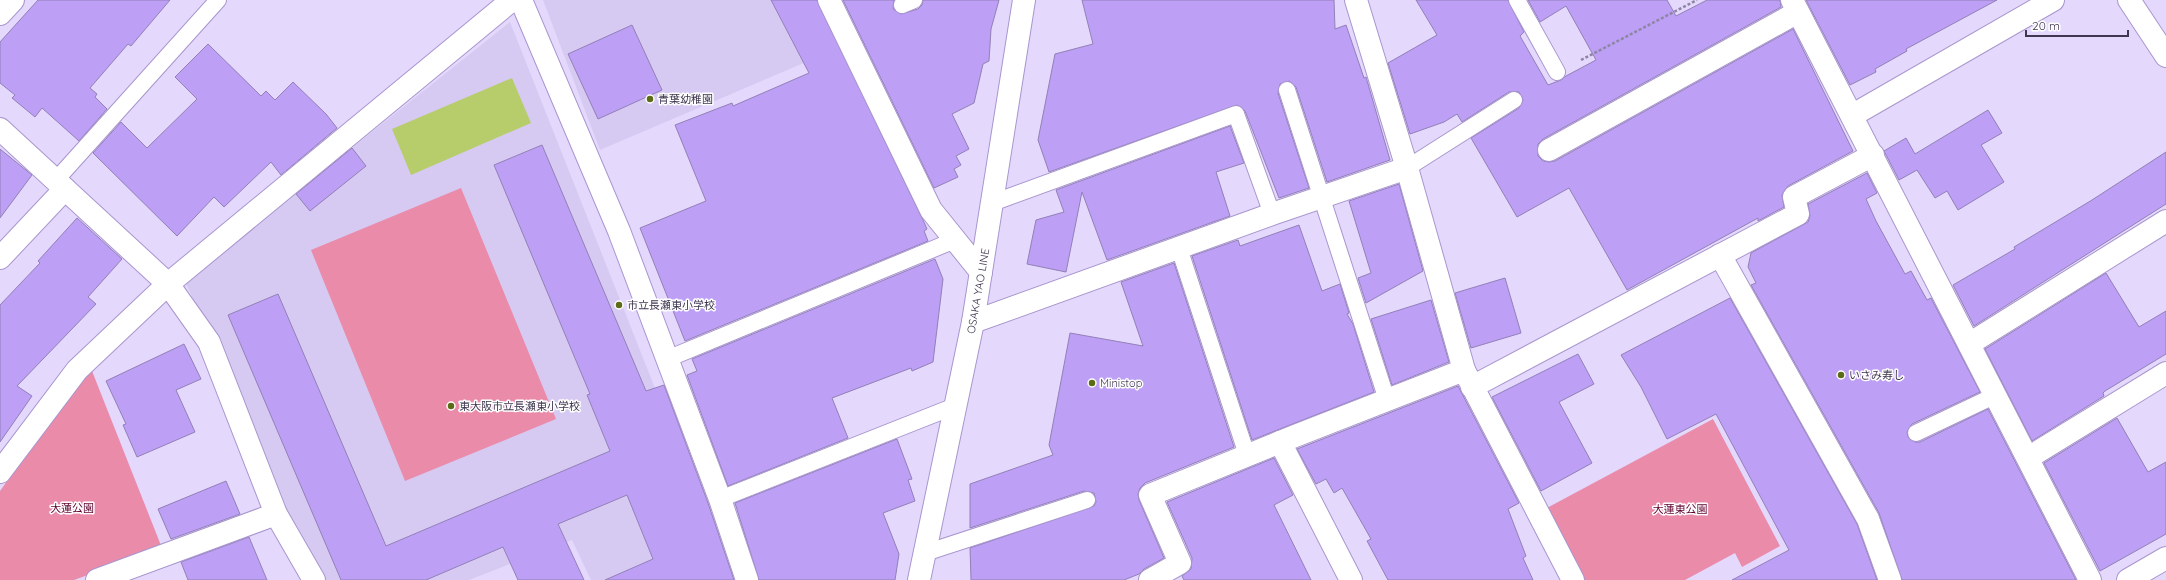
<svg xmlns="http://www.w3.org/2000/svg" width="2166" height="580" font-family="Quicksand,'Noto Sans JP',sans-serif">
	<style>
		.built { fill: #d6caf2 }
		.green { fill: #ea8baa }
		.water { fill: #b7cd6c }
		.building { fill: #bd9ff6; stroke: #9280b7 }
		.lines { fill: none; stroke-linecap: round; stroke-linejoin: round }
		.lane-casing { stroke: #a996ce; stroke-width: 18 }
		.street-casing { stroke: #a996ce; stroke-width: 24 }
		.secondary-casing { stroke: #a996ce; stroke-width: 24 }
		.path { stroke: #8f85a3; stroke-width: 2.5; stroke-dasharray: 3 2; stroke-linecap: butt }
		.lane { stroke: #fff; stroke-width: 16 }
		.street { stroke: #fff; stroke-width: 22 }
		.secondary { stroke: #fff; stroke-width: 22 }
		.poi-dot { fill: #5c6b15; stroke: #fff; stroke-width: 1.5 }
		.labels { text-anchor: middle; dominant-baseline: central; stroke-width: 3; stroke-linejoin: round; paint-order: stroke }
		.poi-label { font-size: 11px; fill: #3f374f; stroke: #fff; text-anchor: start }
		.street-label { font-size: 11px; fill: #3f374f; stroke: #fff }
		.park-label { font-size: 11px; fill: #5f0430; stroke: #fff }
	</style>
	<rect width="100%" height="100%" fill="#e4d8fd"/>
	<g class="built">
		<polygon points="543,0 815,0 839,48 600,150"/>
		<polygon points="510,22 731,580 591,580 572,540 469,580 323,580 296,532 185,281"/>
	</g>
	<g class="green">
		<polygon points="461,188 556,419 405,481 311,250"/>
		<polygon points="92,371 162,548 74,580 0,580 0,491 77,382"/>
		<polygon points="1713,419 1780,546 1742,567 1735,553 1685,580 1582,580 1545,509"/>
	</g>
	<polygon class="water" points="512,78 531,123 411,175 392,129"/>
	<g class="building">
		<polygon points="38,0 170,0 131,46 128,44 90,88 97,94 95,97 107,109 79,141 42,108 35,117 12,98 15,95 0,83 0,42"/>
		<polygon points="771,0 817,0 923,220 927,229 924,231 928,241 685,341 640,228 706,201 675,125 732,103 733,106 809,73"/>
		<polygon points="843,0 894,0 893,9 901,14 918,9 922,5 923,0 999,0 991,29 989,61 983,64 974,103 952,114 969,149 956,156 961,165 954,169 958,177 934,188"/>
		<polygon points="1082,0 1334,0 1335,29 1346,25 1364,78 1366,77 1390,160 1327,182 1296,87 1289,81 1280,84 1278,93 1309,188 1279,198 1245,111 1237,105 1049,172 1038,140 1055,54 1093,44"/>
		<polygon points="1416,0 1508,0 1524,32 1520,36 1548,85 1561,80 1566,76 1596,60 1566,6 1540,22 1528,0 1667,0 1676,16 1707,0 1780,0 1781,7 1543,139 1538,144 1538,156 1543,161 1549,162 1555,161 1793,29 1853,151 1788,186 1782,195 1784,207 1758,221 1758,218 1627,290 1569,188 1517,217 1471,138 1519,108 1523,100 1519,92 1509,92 1462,122 1457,114 1444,122 1410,134 1388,63 1437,35"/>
		<polygon points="1806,0 1997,0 1906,49 1907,51 1875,69 1876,72 1850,85"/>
		<polygon points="632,25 662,90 598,119 568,54"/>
		<polygon points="208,44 261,96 266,91 275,100 293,82 326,114 337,128 281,175 271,162 224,207 214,197 177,236 93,153 121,122 147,148 197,99 175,77"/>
		<polygon points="1988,110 2002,133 1981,145 2004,182 1958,210 1947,191 1935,198 1917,170 1899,180 1884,151 1906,138 1915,154"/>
		<polygon points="1230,126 1244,163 1216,172 1230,216 1107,260 1082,192 1066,272 1027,264 1036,220 1064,212 1056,190"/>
		<polygon points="542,145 646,391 664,385 708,503 734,580 605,580 653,559 627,495 558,524 584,580 518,580 503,547 426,580 341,580 228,315 278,294 386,546 610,451 587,395 590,394 494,165"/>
		<polygon points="352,148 366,166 310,211 296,194"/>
		<polygon points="0,149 32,175 0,218"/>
		<polygon points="2166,152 2166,204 1974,326 1953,285 2015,249 2014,247 2092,200"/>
		<polygon points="1867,173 1877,193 1866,199 1876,221 1905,274 1911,271 1927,300 1931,298 1980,392 1912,424 1907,432 1908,437 1915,442 1920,442 1988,409 2076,580 1902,580 1879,513 1751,285 1756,283 1748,267 1751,253 1808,222 1810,216 1808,204"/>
		<polygon points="1399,184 1423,271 1366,303 1358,278 1371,273 1349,201"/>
		<polygon points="77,218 122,259 88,297 96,304 17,386 32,396 0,442 0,305 40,263 38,261"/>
		<polygon points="1299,225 1322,291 1340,284 1349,313 1347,314 1353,324 1374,392 1252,440 1192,256 1238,240 1240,246"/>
		<polygon points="935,259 943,279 933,362 912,371 911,368 832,398 848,438 728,486 687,375 697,371 692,359"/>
		<polygon points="1174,263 1234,447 1145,483 1140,488 1138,494 1139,500 1164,558 1144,569 1139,574 1124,580 971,580 970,548 1094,506 1096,502 1094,493 1084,491 970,528 970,484 1053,455 1049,445 1070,333 1143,346 1121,282"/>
		<polygon points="2106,273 2139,327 2166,311 2166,354 2105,391 2103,393 2104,396 2032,441 1985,349"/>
		<polygon points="1505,278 1521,333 1471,348 1455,293"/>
		<polygon points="1730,298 1857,524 1877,580 1732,580 1789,550 1716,414 1667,439 1641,387 1621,355"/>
		<polygon points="1431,300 1449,362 1392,385 1371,319"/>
		<polygon points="184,344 201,379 176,390 195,432 137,457 123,425 126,424 106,381"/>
		<polygon points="1578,354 1594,384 1559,402 1592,463 1541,491 1492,397"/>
		<polygon points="1458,386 1519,503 1508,509 1526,556 1523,558 1533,580 1388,580 1367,541 1371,539 1342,488 1334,493 1326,479 1316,484 1297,449"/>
		<polygon points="2117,418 2148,472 2166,462 2166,534 2100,571 2044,463"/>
		<polygon points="897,439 912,479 908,480 915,501 883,513 899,554 895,580 759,580 735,503"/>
		<polygon points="1274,458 1293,495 1274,505 1311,580 1184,580 1182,576 1191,569 1192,558 1167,502"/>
		<polygon points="226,481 240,514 171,539 158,509"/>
		<polygon points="249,537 267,580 188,580 181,562"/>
	</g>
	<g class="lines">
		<defs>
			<g id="lane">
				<polyline points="1517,0 1557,72"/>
				<polyline points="902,5 914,0"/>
				<polyline points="1287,90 1387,400"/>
				<polyline points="1407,168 1514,100"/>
				<polyline points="56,180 218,0"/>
				<polyline points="992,203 1236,114 1272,214"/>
				<polyline points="1179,248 1247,455"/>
				<polyline points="667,359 955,240"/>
				<polyline points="1916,433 1996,395"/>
				<polyline points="720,499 955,406"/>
				<polyline points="925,553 1087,500"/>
			</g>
			<g id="street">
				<polyline points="521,0 619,231 720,499 747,580"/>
				<polyline points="829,0 931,210 981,272"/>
				<polyline points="1356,0 1407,168 1464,370 1573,580"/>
				<polyline points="1792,0 2090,580"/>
				<polyline points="2129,0 2166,56"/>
				<polyline points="0,14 13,0"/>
				<polyline points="1853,115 2053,0"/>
				<polyline points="0,129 168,284 209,342 276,514 314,580"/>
				<polyline points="1549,150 1798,12"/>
				<polyline points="1720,255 1868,519 1890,580"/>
				<polyline points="0,258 65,189"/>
				<polyline points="973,322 1275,213 1407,168"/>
				<polyline points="1969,344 2166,221"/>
				<polyline points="1472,387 1798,214 1794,197 1873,155"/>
				<polyline points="1280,442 1351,580"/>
				<polyline points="2028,458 2166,373"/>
				<polyline points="0,472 77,370 168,284 512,0"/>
				<polyline points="97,580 276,514"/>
				<polyline points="1150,580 1180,563 1150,495 1295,436 1464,370"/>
				<polyline points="2128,580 2166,558"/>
			</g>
			<polyline id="secondary" points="919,580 973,322 1024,0"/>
		</defs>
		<use href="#lane" class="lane-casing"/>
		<use href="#street" class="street-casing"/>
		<use href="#secondary" class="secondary-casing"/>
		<polyline class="path" points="1581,60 1697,0"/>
		<use href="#lane" class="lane"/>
		<use href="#street" class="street"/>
		<use href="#secondary" class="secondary"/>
	</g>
	<g class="poi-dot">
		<circle cx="650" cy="99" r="4"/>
		<circle cx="619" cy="305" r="4"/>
		<circle cx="1841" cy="375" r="4"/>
		<circle cx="1092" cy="383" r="4"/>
		<circle cx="451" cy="406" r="4"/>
	</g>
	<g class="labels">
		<g class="poi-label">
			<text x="658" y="99">青葉幼稚園</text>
			<text x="627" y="305">市立長瀬東小学校</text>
			<text x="1849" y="375">いさみ寿し</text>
			<text x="1100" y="383">Ministop</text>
			<text x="459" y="406">東大阪市立長瀬東小学校</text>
		</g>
		<g class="street-label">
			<text transform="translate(978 291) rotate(-80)">OSAKA YAO LINE</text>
		</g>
		<g class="park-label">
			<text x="72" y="508">大蓮公園</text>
			<text x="1680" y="509">大蓮東公園</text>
		</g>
	</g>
	<path d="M2026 30v6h102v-6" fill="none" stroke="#3f374f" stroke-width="2"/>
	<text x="2032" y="30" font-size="12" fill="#3f374f" stroke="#ffffff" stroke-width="3" paint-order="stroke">20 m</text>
</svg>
